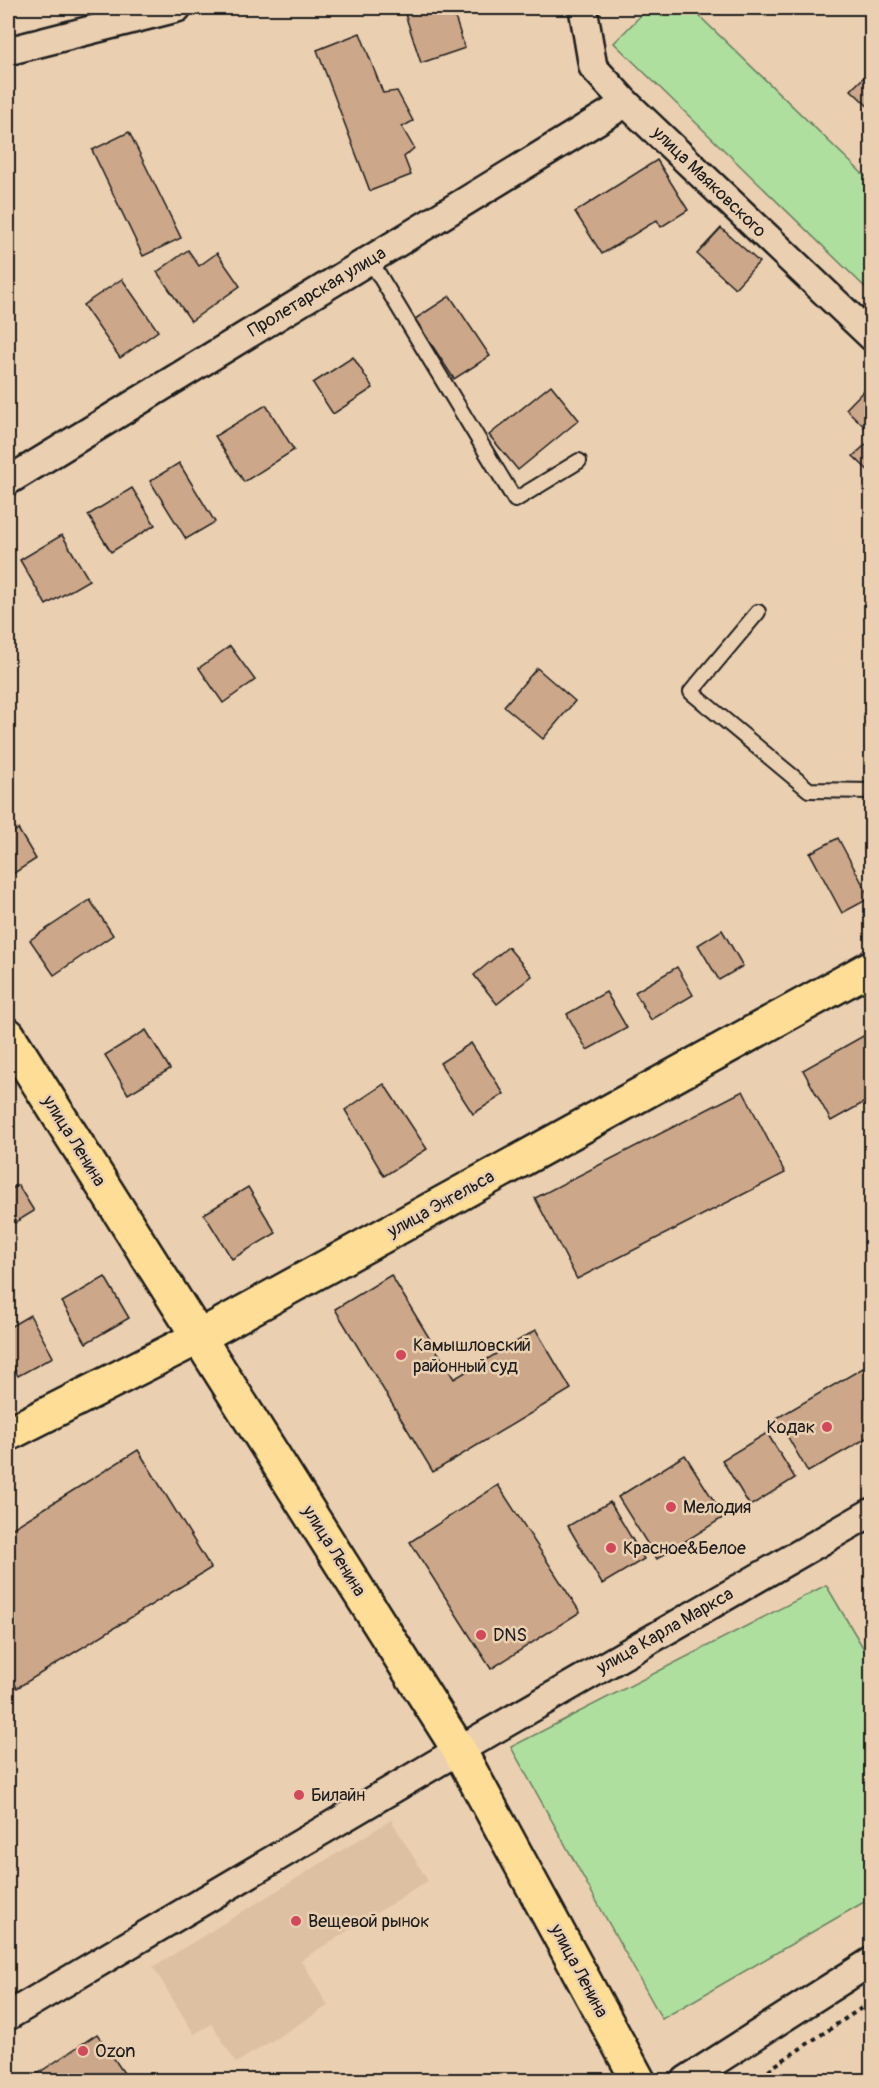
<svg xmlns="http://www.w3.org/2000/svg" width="879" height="2088" font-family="Pangolin,sans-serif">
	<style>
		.built { fill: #ddc0a2 }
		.green { fill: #afdf9f; stroke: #667e5e; stroke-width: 1.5 }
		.building { fill: #cca78a; stroke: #1c1c1c; stroke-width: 1.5 }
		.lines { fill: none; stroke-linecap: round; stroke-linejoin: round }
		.service-casing { stroke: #1c1c1c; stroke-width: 18 }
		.minor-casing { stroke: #1c1c1c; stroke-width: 32 }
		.primary-casing { stroke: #1c1c1c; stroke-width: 38 }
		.path { stroke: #1c1c1c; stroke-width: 4; stroke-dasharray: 4.5 4.5; stroke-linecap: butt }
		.service { stroke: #eacfb1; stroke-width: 14 }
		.minor { stroke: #eacfb1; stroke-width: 27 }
		.primary { stroke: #fede96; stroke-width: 33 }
		.poi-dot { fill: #d1495b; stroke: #eacfb1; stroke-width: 2 }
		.labels { text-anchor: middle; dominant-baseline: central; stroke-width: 5; stroke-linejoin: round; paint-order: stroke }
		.street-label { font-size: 18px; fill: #1c1c1c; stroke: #eacfb1 }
		.poi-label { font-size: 18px; fill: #1c1c1c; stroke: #eacfb1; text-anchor: start }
	</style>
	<rect width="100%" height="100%" fill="#eacfb1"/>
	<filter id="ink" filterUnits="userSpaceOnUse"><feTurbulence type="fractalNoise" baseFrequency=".0167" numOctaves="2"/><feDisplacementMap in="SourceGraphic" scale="12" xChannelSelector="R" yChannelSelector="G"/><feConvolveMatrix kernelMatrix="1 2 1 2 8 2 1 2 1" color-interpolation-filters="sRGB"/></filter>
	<g filter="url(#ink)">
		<polygon class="built" points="391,1820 428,1881 301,1960 328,2006 236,2063 212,2024 194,2034 153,1967"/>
		<g class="green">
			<polygon points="648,8 691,8 871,182 871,293 614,43"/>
			<polygon points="826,1585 871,1661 871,1898 662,2019 511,1747"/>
		</g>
		<g class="building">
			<polygon points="403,8 452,8 465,48 421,63"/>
			<polygon points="360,33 383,93 397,91 413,121 402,127 414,148 404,157 411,175 370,191 317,50"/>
			<polygon points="872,69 872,110 851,90"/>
			<polygon points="129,132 181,238 143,256 92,150"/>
			<polygon points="657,160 688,210 661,227 657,220 602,254 575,212"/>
			<polygon points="721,228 759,262 735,288 697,254"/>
			<polygon points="188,250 199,266 217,253 240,286 191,321 157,272"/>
			<polygon points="122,279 158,331 120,358 83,305"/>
			<polygon points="450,296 490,356 454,379 415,319"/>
			<polygon points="353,357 373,388 333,414 313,383"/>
			<polygon points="872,382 872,434 846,409"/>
			<polygon points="551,385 579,420 518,470 489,435"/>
			<polygon points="266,405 294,450 244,482 215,436"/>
			<polygon points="872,439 872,474 853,456"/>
			<polygon points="179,463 215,522 186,539 150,481"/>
			<polygon points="132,488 155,525 111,552 88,515"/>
			<polygon points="62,535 89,580 46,605 20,560"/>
			<polygon points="230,646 255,680 223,703 199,668"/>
			<polygon points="537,668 575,701 543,739 504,706"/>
			<polygon points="18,829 36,859 8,877 8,836"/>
			<polygon points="838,838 870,898 842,913 810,853"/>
			<polygon points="90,900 113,935 54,975 30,940"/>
			<polygon points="722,930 743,966 719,980 698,945"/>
			<polygon points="508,947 532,976 497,1004 474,975"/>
			<polygon points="677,967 693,995 651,1020 635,992"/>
			<polygon points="606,992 627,1028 587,1050 567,1014"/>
			<polygon points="146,1030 170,1069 128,1094 105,1055"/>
			<polygon points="872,1031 872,1098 831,1121 803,1070"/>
			<polygon points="471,1043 504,1094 473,1114 440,1063"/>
			<polygon points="384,1084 427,1149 384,1176 345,1110"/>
			<polygon points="743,1091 785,1173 577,1279 535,1198"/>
			<polygon points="18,1185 34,1211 8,1227 8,1191"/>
			<polygon points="248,1187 276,1233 232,1259 204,1214"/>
			<polygon points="391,1275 454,1379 536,1330 571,1389 433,1472 335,1309"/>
			<polygon points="105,1277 129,1318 86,1343 62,1302"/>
			<polygon points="30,1315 53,1357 18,1376 8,1357 8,1328"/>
			<polygon points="863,1368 872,1383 872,1435 808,1472 777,1418"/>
			<polygon points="767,1433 795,1478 750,1506 722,1460"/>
			<polygon points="138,1450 211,1568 17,1688 8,1674 8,1531"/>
			<polygon points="685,1455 724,1517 657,1559 618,1497"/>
			<polygon points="498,1485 580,1612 491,1669 410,1542"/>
			<polygon points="610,1502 644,1559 602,1584 568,1526"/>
			<polygon points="97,2034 128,2079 126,2080 28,2080"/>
		</g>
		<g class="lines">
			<defs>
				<g id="service">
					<polyline points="370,260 515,500 579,461"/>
					<polyline points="758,612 691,692 809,790 872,791"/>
				</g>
				<g id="minor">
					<polyline points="583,8 593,67 626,103 872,337"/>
					<polyline points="8,51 177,8"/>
					<polyline points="8,481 626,103"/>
					<polyline points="8,2016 459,1750 872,1512"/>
					<polyline points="686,2080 872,1961"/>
				</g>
				<g id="primary">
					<polyline points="8,1035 459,1750 638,2080"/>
					<polyline points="8,1434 199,1337 872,967"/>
				</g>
			</defs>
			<use href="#service" class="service-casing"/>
			<use href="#minor" class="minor-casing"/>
			<use href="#primary" class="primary-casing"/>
			<polyline class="path" points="753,2080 872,2001"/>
			<use href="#service" class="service"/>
			<use href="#minor" class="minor"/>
			<use href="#primary" class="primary"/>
		</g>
	</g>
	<g class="poi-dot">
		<circle cx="401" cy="1355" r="6"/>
		<circle cx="827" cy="1427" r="6"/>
		<circle cx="671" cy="1507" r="6"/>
		<circle cx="611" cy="1548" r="6"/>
		<circle cx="481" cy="1635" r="6"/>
		<circle cx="299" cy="1795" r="6"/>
		<circle cx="296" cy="1921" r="6"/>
		<circle cx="83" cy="2051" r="6"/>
	</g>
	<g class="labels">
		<g class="street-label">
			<text transform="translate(709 182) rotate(44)">улица Маяковского</text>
			<text transform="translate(317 292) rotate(-31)">Пролетарская улица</text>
			<text transform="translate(74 1141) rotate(58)">улица Ленина</text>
			<text transform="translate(441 1204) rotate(-29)">улица Энгельса</text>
			<text transform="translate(334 1551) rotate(58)">улица Ленина</text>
			<text transform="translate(665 1631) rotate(-30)">улица Карла Маркса</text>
			<text transform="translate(579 1971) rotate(62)">улица Ленина</text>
		</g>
		<g class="poi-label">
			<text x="413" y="1345">Камышловский<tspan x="413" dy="21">районный суд</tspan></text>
			<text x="815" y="1427" text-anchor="end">Кодак</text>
			<text x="683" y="1507">Мелодия</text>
			<text x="623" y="1548">Красное&amp;Белое</text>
			<text x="493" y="1635">DNS</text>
			<text x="311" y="1795">Билайн</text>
			<text x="308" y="1921">Вещевой рынок</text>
			<text x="95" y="2051">Ozon</text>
		</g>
	</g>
	<rect width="879" height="2088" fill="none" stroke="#eacfb1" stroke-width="30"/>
	<rect x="15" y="15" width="849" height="2058" fill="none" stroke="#1c1c1c" stroke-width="2" filter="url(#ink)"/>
</svg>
